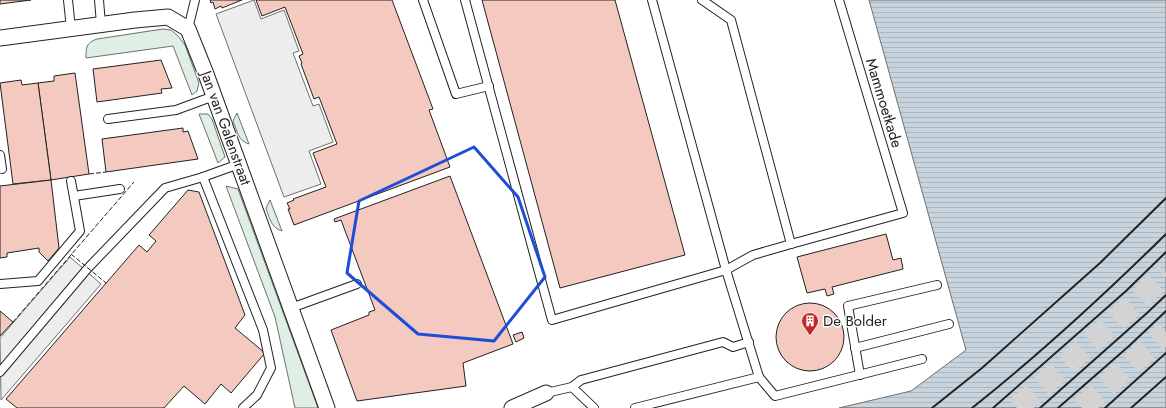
<svg xmlns="http://www.w3.org/2000/svg" width="1166" height="408" font-family="Jost,sans-serif">
	<style>
		.grass { fill: #e0efe3; stroke: #6f6f6f }
		.parking { fill: #ededed; stroke: #6f6f6f }
		.water { fill: url(#water-rules); stroke: #6f6f6f }
		.building { fill: #f3c9c0; stroke: #222 }
		.lines { fill: none; stroke-linecap: round; stroke-linejoin: round }
		.highway-tunnel { stroke: #d3d3d3; stroke-width: 22; stroke-dasharray: 22 11; stroke-linecap: butt }
		.lane-casing { stroke: #222; stroke-width: 10 }
		.street-casing { stroke: #222; stroke-width: 17 }
		.lane { stroke: #fff; stroke-width: 8 }
		.street { stroke: #fff; stroke-width: 15 }
		.fence { stroke: #222; stroke-width: 1; stroke-dasharray: 5 2; stroke-linecap: butt }
		.wall { stroke: #222; stroke-width: 2 }
		.marked { fill: none; stroke: #1d4ed8; stroke-width: 3; stroke-linejoin: round }
		.labels { text-anchor: middle; dominant-baseline: central; stroke-width: 3; stroke-linejoin: round; paint-order: stroke }
		.street-label { font-size: 15px; fill: #222; stroke: #fff }
		.poi-label { font-size: 15px; fill: #222; stroke: #fff; text-anchor: start }
	</style>
	<defs>
		<pattern id="water-rules" width="6" height="5" patternUnits="userSpaceOnUse"><rect width="6" height="5" fill="#c7d3dd"/><path d="M0 2.5h6" fill="none" stroke="#abb5bd"/></pattern>
	</defs>
	<rect width="100%" height="100%" fill="#fff"/>
	<g class="grass">
		<path d="M163,29l8,1 7,6 7,9 14,38 -2,8 -5,4 -19,-49 -87,12c0,-11 0,-15 11,-19z"/>
		<path d="M237,113l12,31c-11,-3 -12,-14 -16,-23z"/>
		<polygon points="199,114 208,114 212,119 225,157 218,163"/>
		<polygon points="226,186 238,189 318,408 295,408 275,317"/>
		<path d="M270,200l12,31c-11,-3 -13,-14 -16,-23z"/>
	</g>
	<g class="parking">
		<polygon points="254,0 261,19 284,10 299,51 293,53 313,106 319,104 333,142 309,151 321,184 284,197 216,14"/>
		<polygon points="70,257 101,284 1,400 0,338"/>
	</g>
	<polygon class="water" points="869,0 1166,0 1166,408 839,408 911,391 966,350"/>
	<g class="building">
		<polygon points="0,0 31,0 0,4"/>
		<polygon points="210,0 242,0 222,8 221,6 215,9 213,2 211,3"/>
		<polygon points="256,0 392,0 433,109 429,110 450,167 294,225 288,209 290,209 287,203 294,200 293,199 326,187 313,153 337,144 319,97 314,99 301,64 302,63 299,56 303,54 285,7 262,16"/>
		<polygon points="482,0 615,0 685,255 560,288"/>
		<polygon points="161,60 172,88 161,89 162,93 97,102 93,69"/>
		<polygon points="75,73 89,174 51,180 38,83 54,81 54,76"/>
		<polygon points="21,80 22,85 38,83 51,180 13,184 0,83"/>
		<polygon points="183,128 183,132 188,131 198,159 106,172 102,139"/>
		<polygon points="450,176 513,344 463,363 466,386 357,401 331,330 369,315 369,312 375,310 341,220 335,222 334,219"/>
		<polygon points="51,180 59,248 48,261 39,252 39,248 7,253 7,257 0,258 0,186"/>
		<polygon points="188,190 199,192 245,315 235,328 265,353 231,393 221,384 205,404 184,386 164,408 17,408 6,399 139,245 147,252 156,241 149,235"/>
		<polygon points="886,234 893,260 901,258 903,269 832,287 834,294 827,296 825,289 807,293 797,257"/>
		<circle cx="810" cy="337" r="34"/>
		<polygon points="0,311 13,322 0,336"/>
		<polygon points="522,332 524,338 516,342 513,335"/>
	</g>
	<g class="lines">
		<g class="highway-tunnel">
			<polyline points="1017,408 1136,302 1166,273"/>
			<polyline points="1082,408 1166,332"/>
		</g>
		<defs>
			<g id="lane">
				<polyline points="68,0 71,29"/>
				<polyline points="99,0 101,24"/>
				<polyline points="423,0 456,94 489,86"/>
				<polyline points="465,0 552,320 726,270 652,0"/>
				<polyline points="702,0 731,20 791,244"/>
				<polyline points="188,29 195,0"/>
				<polyline points="108,119 176,110 214,96"/>
				<polyline points="0,155 2,169"/>
				<polyline points="203,177 263,330 271,368 257,395 243,408"/>
				<polyline points="74,196 120,189"/>
				<polyline points="0,284 38,281 80,231 71,181"/>
				<polyline points="291,308 357,284"/>
				<polyline points="855,348 949,324"/>
				<polyline points="0,372 88,268 165,188 203,177 239,164"/>
				<polyline points="860,375 848,306 937,285"/>
				<polyline points="759,377 775,396 922,359"/>
				<polyline points="572,387 594,408"/>
				<polyline points="546,393 572,387 581,380 723,342 733,347 749,342"/>
				<polyline points="635,408 759,377 726,270 753,255 791,244 903,213 839,0"/>
			</g>
			<g id="street">
				<polyline points="0,38 135,20 168,17 188,29 206,74 327,408"/>
				<polyline points="512,408 546,393"/>
			</g>
		</defs>
		<use href="#lane" class="lane-casing"/>
		<use href="#street" class="street-casing"/>
		<use href="#lane" class="lane"/>
		<use href="#street" class="street"/>
		<g class="fence">
			<polyline points="89,174 106,172"/>
			<polyline points="71,254 106,283"/>
			<polyline points="13,322 134,182"/>
		</g>
		<g class="wall">
			<polyline points="932,408 982,368 1100,263 1166,198"/>
			<path d="M972,408c68,-54 132,-113 194,-174"/>
			<polyline points="993,408 1126,291 1166,252"/>
			<polyline points="1040,408 1147,313 1166,295"/>
			<polyline points="1058,408 1129,346 1166,311"/>
			<polyline points="1105,408 1166,353"/>
			<polyline points="1131,408 1166,377"/>
		</g>
	</g>
	<path class="marked" d="M474,147l44,50 27,80 -51,64 -76,-7 -71,-61 12,-72z"/>
	<defs>
		<symbol id="building-pin" viewBox="-11 -11 22 30"><path d="M0 17L-7.5 6A9.5 9.5 0 1 1 7.5 6Z" fill="#c62828" stroke="#fff"/><path d="M-4-6H4V6H1V3H-1V6H-4ZM-2.5-4.3h1.7v1.8h-1.7ZM.8-4.3h1.7v1.8H.8ZM-2.5-1h1.7V.8h-1.7ZM.8-1h1.7V.8H.8Z" fill="#fff"/></symbol>
	</defs>
	<g fill-rule="evenodd">
		<use href="#building-pin" x="800" y="311" width="20" height="27"/>
	</g>
	<g class="labels">
		<g class="street-label">
			<text transform="translate(884 103) rotate(73)">Mammoetkade</text>
			<text transform="translate(226 128) rotate(70)">Jan van Galenstraat</text>
		</g>
		<g class="poi-label">
			<text x="823" y="321">De Bolder</text>
		</g>
	</g>
</svg>
